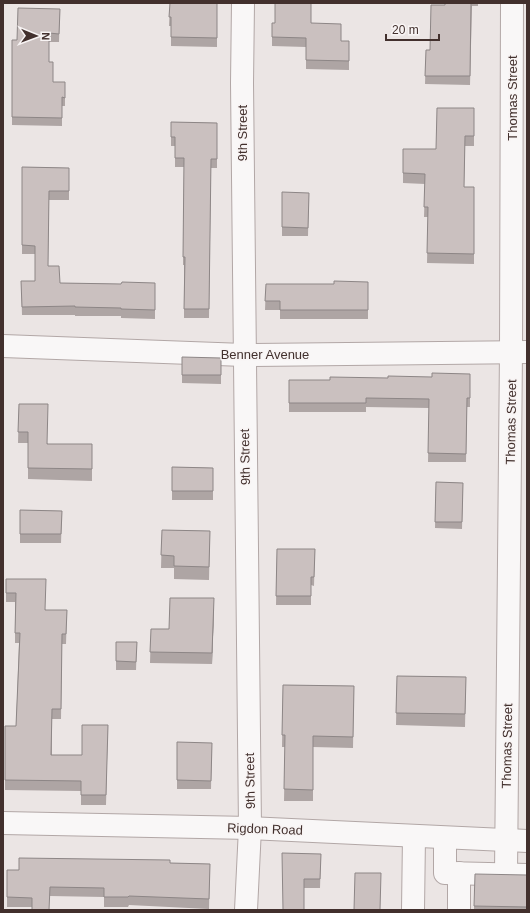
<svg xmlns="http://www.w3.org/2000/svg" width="530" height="913" font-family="Helvetica,sans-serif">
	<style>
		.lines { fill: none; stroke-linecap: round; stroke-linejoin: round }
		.minor-casing { stroke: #b2a7a6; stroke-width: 24 }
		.minor { stroke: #f9f7f7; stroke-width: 22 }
		.wall { fill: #aea5a4 }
		.shaded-wall { fill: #8d8686 }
		.building { fill: #cac0bf; stroke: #8d8686 }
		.labels { text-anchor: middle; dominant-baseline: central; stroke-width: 3; stroke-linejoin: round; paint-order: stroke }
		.street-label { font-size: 13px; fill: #42302d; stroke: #f8f4f4 }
	</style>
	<rect width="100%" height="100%" fill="#ebe5e4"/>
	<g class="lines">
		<defs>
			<g id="minor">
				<polyline points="243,3 242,83 250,828 246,910"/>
				<polyline points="3,346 244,355 527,352"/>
				<polyline points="3,823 250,828 527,841"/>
				<polyline points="445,838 445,873 527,875"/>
				<polyline points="506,874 511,351 512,3"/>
				<polyline points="413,910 414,836"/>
				<polyline points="459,910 459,873"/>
			</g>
		</defs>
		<use href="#minor" class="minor-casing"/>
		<use href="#minor" class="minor"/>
	</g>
	<g class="wall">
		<polygon points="170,3 217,3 217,47 171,46 171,26 169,26"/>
		<polygon points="445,3 478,3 478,6 472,6 470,85 425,84 426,50 430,50 445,5"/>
		<polygon points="60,9 59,42 49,42 49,62 53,82 65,82 65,106 62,106 62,126 12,125 12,40 17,40"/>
		<polygon points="272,23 311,23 341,41 349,41 349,70 306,69 306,47 272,46"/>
		<polygon points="474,108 474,146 465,146 464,187 474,187 474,264 427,263 428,217 424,217 425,184 403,183 403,149 436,149"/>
		<polygon points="171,122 217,123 217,168 211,168 209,318 184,318 184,265 183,265 183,257 184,167 175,167 175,146 171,146"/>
		<polygon points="22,167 69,168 69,200 49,200 48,266 60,283 121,284 155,283 155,319 121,318 121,316 75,316 75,315 22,315 21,281 35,281 35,254 22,254"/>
		<polygon points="309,193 308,236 282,236 282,227"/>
		<polygon points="368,282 368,319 280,319 280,310 265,310 266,284 334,284"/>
		<polygon points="221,358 221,384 182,383 182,375"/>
		<polygon points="470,374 470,407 467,407 466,462 428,462 429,408 366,407 366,412 289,412 289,380 330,380 432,377"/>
		<polygon points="19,404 48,444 92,444 92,481 28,479 28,443 18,443"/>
		<polygon points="172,467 213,468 213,500 172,500"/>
		<polygon points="436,482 463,483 462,529 435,528"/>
		<polygon points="20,510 62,511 61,543 20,543"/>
		<polygon points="162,530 210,531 209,580 174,579 174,568 161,568"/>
		<polygon points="277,549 315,549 314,586 311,585 311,605 276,605"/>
		<polygon points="6,579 46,610 67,610 66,644 62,644 61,719 52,719 52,755 82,755 108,725 106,805 81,805 81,791 5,790 5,726 16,726 19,643 15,643 15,602 6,602"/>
		<polygon points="214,609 212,664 150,663 151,629 169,629"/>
		<polygon points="116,642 137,642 136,670 116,670"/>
		<polygon points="397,676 466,677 465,727 396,725"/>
		<polygon points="283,685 354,686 353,748 313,747 313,801 284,801 285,747 282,747"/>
		<polygon points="212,743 211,789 177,789 177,780"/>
		<polygon points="321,854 320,888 304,888 283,910"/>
		<polygon points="170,863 210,864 209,909 129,905 128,907 104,907 104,897 50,896 32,907 7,907 7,870 19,870"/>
		<polygon points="527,875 527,910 474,910 474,906"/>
	</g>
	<polygon class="shaded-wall" points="214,598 214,609 212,664 212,653"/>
	<g class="building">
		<polygon points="170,3 217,3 217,38 171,37 171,17 169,17"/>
		<polygon points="275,3 311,3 311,23 341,24 341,41 349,41 349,61 306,60 306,38 272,37 272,23 275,23"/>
		<polygon points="445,3 471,3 470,76 425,76 426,50 430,50 431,5 445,5"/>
		<polygon points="18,8 60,9 59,34 49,33 49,62 53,62 53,82 65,82 65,98 62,97 62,118 12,117 12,40 17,40"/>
		<polygon points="437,108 474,108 474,136 465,136 464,187 474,187 474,254 427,253 428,207 424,207 425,174 403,173 403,149 436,149"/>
		<polygon points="171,122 217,123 217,159 211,159 209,309 184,309 185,257 183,257 184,158 175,158 175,137 171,137"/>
		<polygon points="22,167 69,168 69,191 49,191 48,266 59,266 60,283 121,284 122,282 155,283 155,310 121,309 121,308 75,307 75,306 22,307 21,281 35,281 35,246 22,245"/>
		<polygon points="282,192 309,193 308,228 282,227"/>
		<polygon points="334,281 368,282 368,310 280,310 280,301 265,301 266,284 334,284"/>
		<polygon points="182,357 221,358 221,375 182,375"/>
		<polygon points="432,373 470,374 470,398 467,398 466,454 428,453 429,399 366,398 366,403 289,403 289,380 330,380 330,377 388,378 388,376 432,377"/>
		<polygon points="19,404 48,404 47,444 92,444 92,469 28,468 28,432 18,432"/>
		<polygon points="172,467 213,468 213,491 172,491"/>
		<polygon points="436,482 463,483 462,522 435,522"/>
		<polygon points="20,510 62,511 61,534 20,534"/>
		<polygon points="162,530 210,531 209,567 174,566 174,556 161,555"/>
		<polygon points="277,549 315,549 314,577 311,577 311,596 276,596"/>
		<polygon points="6,579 46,579 45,610 67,610 66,634 62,634 61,709 52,709 51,755 82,755 82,725 108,725 106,795 81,795 81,781 5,780 5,726 16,726 20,633 15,633 16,593 6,593"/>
		<polygon points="170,598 214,598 212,653 150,652 151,629 169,629"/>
		<polygon points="116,642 137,642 136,662 116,661"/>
		<polygon points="397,676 466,677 465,714 396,713"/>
		<polygon points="283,685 354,686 353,737 313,736 313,790 284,789 285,735 282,735"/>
		<polygon points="177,742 212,743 211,781 177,780"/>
		<polygon points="282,853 321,854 320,879 304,879 304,910 283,910"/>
		<polygon points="19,858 170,860 170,863 210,864 209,899 129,896 128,897 104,897 104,888 50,887 49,910 32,910 32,898 7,897 7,870 19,870"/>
		<polygon points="355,873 381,873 380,910 354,910"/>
		<polygon points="475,874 527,875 527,907 474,906"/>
	</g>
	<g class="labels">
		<g class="street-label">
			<text transform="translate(512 98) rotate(-90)">Thomas Street</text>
			<text transform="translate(242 133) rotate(-90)">9th Street</text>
			<text x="265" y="354">Benner Avenue</text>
			<text transform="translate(511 422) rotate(-89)">Thomas Street</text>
			<text transform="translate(245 457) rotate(-91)">9th Street</text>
			<text transform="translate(507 746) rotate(-89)">Thomas Street</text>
			<text transform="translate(250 781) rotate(-91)">9th Street</text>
			<text transform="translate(265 829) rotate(2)">Rigdon Road</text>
		</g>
	</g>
	<rect width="530" height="913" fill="none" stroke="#42302d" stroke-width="8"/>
	<g transform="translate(36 36) rotate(91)" stroke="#f8f4f4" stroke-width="3" paint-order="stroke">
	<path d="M0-3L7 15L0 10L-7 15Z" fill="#42302d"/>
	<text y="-6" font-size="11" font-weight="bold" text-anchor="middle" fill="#42302d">N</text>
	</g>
	<path d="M386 34v6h53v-6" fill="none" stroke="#42302d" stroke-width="2"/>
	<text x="392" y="34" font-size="12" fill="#42302d" stroke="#f8f4f4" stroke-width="3" paint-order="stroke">20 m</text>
</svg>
